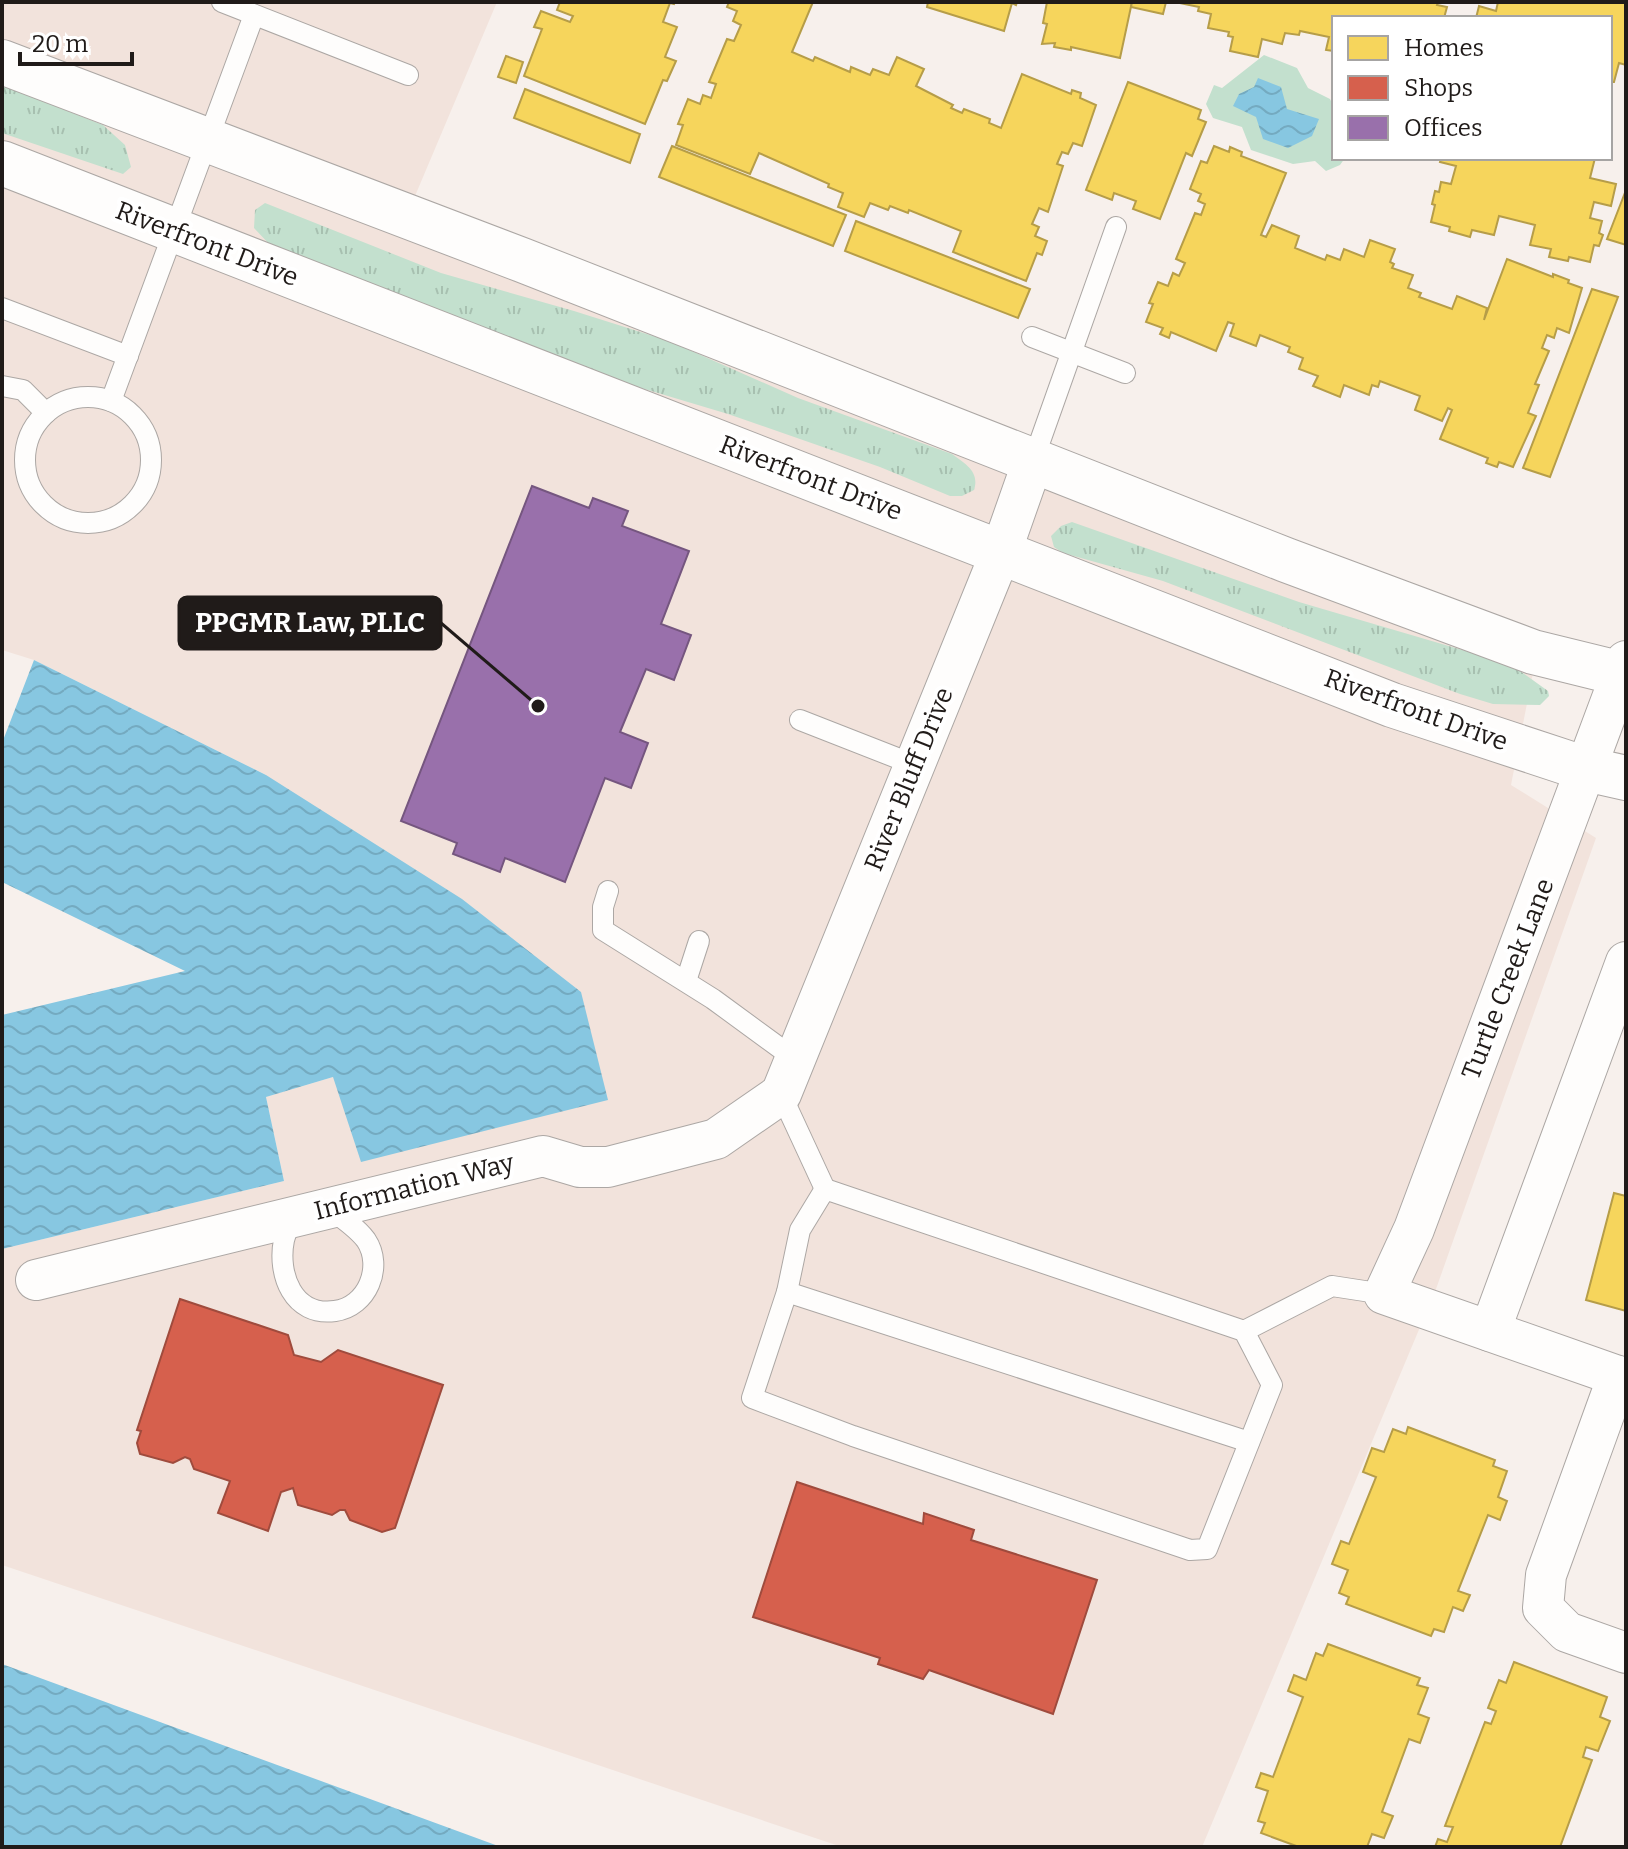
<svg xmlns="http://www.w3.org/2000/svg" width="1628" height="1849" font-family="Bitter,serif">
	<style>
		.built { fill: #f2e3dc }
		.grass { fill: url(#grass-tufts) }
		.pitch { fill: #c3e0ce }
		.water { fill: url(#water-waves) }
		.homes { fill: #f6d55c; stroke: #b69d48; stroke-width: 2 }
		.shops { fill: #d6604d; stroke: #9f4b3d; stroke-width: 2 }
		.offices { fill: #9970ab; stroke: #75567f; stroke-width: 2 }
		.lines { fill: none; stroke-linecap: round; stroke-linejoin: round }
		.lane-casing { stroke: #aca7a4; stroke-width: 22 }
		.street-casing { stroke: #aca7a4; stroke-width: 42 }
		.secondary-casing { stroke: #aca7a4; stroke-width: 46 }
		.lane { stroke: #fefdfc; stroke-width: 20 }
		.street { stroke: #fefdfc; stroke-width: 40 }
		.secondary { stroke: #fefdfc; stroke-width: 44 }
		.labels { text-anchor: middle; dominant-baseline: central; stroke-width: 8; stroke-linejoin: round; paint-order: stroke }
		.street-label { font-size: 26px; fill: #201b19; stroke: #fff }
		.leader { fill: none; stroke: #201b19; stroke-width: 3 }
		.callout-dot { fill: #201b19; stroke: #fff; stroke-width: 3 }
		.callout { fill: #201b19; stroke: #201b19; stroke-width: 3 }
		.callout-label { font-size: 28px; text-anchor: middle; font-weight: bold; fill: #fff }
	</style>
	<defs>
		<pattern id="grass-tufts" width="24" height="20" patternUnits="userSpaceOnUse" patternTransform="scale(2)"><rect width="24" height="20" fill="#c3e0ce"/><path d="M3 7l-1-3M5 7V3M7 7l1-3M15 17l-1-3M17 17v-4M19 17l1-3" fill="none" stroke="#a7c0b0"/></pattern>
		<pattern id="water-waves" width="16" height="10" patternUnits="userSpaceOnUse" patternTransform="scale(2)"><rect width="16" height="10" fill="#87c7e1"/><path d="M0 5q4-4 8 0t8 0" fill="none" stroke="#74aac0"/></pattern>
	</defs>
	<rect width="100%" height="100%" fill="#f7f0ec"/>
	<polygon class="built" points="2,2 497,2 415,196 1104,469 1541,632 1511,785 1596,838 1436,1289 1202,1847 842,1847 2,1565 2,1249 284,1181 266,1097 333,1077 266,775 34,660 2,650"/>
	<g class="grass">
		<polygon points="2,85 103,125 125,145 131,167 123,174 2,133"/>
		<path d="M265,203l176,70 133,38 95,30 129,57 154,56c13,10 28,17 22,36l-12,6h-12l-70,-29 -152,-53 -187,-56 -269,-111 -18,-19 1,-18z"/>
		<polygon points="1072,522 1299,602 1493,659 1520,671 1548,691 1549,696 1540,705 1493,704 1460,694 1163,581 1063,553 1054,547 1051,536 1061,526"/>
	</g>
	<polygon class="pitch" points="1264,55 1297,68 1308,88 1330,99 1334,107 1332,133 1334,158 1345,158 1340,165 1326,171 1315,161 1293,164 1251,150 1242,127 1213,118 1206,104 1214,85 1222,88"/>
	<g class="water">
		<polygon points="1258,78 1281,87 1287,109 1319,119 1312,136 1288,148 1263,139 1256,117 1233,106 1239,94 1254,87"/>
		<polygon points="34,660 266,775 462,899 581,992 608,1100 361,1162 333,1077 266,1097 284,1181 2,1249 2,1015 185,971 2,882 2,743"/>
		<polygon points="2,1664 501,1847 2,1847"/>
	</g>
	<g class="homes">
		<polygon points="560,2 675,2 674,4 670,3 663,22 677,27 665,57 676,61 667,81 663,80 645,124 524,76 542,29 534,27 541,11 570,22 573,16 557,10"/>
		<polygon points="729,2 813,2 792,52 813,61 815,57 850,72 851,67 870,75 873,69 889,75 897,57 924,69 916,86 953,105 951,108 962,113 964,109 990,119 989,123 1001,128 1022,74 1071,94 1072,90 1081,93 1080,98 1096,105 1082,146 1073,143 1068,154 1062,152 1057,164 1063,166 1048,212 1039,208 1032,224 1039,227 1035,236 1047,241 1042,255 1037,253 1026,281 953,252 961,231 909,210 908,213 890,206 888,210 870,203 864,217 838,207 843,193 828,187 829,184 759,153 750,174 676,145 683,125 678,124 688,99 700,104 703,95 711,98 716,84 709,82 727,39 734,41 741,25 733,21 737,11 727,7"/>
		<polygon points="928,2 1017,2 1016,5 1012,3 1004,31 927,7"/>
		<polygon points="1047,2 1132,2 1120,58 1071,47 1071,50 1054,47 1055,43 1042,44 1047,24 1043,23"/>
		<polygon points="1132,2 1166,2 1163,14 1131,7"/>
		<polygon points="1175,2 1438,2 1437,5 1447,7 1444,18 1334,18 1334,51 1326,50 1329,37 1300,31 1299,35 1285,33 1282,44 1262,39 1258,57 1230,51 1233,37 1228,36 1229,32 1208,28 1211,14 1198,11 1199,7"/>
		<polygon points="1498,2 1626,2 1626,65 1619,63 1614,82 1610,82 1610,18 1476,18 1479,6 1496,11"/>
		<polygon points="506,56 523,62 516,83 498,77"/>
		<polygon points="1128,82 1201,110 1198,119 1206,122 1192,156 1186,153 1160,219 1133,209 1136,201 1114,193 1112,200 1086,190"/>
		<polygon points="525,89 640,134 630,163 514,118"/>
		<polygon points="672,146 846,215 833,246 659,177"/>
		<polygon points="1214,146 1229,152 1230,147 1242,152 1241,156 1286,173 1261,235 1266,237 1272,225 1299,236 1295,248 1325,260 1327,255 1340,260 1344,249 1364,257 1370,240 1395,249 1390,262 1394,264 1392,268 1413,275 1408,288 1421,293 1419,297 1452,309 1457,296 1487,308 1484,320 1507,259 1553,277 1553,274 1569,280 1568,283 1582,288 1569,333 1557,328 1554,338 1547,335 1542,348 1549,351 1535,384 1539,385 1528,413 1536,416 1513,467 1499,462 1497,467 1486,463 1488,458 1440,439 1452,410 1448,408 1442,421 1415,410 1420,396 1380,381 1378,387 1372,385 1369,395 1344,385 1340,397 1313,386 1318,376 1299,369 1303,358 1288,352 1290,347 1260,335 1256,346 1230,336 1234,324 1228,322 1216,351 1171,332 1169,338 1160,334 1163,328 1146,322 1153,304 1149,303 1158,282 1168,286 1173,273 1179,276 1185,263 1176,259 1195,213 1201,215 1205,204 1198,201 1201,194 1190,189 1201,161 1207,163"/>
		<polygon points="1441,158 1595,158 1590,178 1616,184 1611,206 1594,202 1590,218 1602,221 1599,233 1603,235 1599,246 1594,245 1590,262 1569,257 1568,261 1549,257 1551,249 1530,245 1535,225 1499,216 1494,235 1472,230 1470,237 1449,231 1450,227 1431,222 1435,205 1432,204 1435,191 1439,192 1441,182 1451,184 1456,166 1440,162"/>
		<polygon points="1626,190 1626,245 1607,239"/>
		<polygon points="856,221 1030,289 1018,318 845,251"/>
		<polygon points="1592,289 1618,297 1550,477 1523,468"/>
		<polygon points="1614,1193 1626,1196 1626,1311 1586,1300"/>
		<polygon points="1408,1427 1495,1460 1493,1466 1507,1471 1498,1497 1507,1501 1500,1520 1488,1515 1458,1591 1470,1595 1463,1611 1453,1607 1444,1632 1434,1629 1431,1636 1346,1604 1349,1597 1339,1593 1348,1570 1332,1564 1341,1541 1349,1544 1376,1477 1363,1472 1372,1448 1384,1452 1393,1429 1406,1434"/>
		<polygon points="1328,1644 1420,1678 1417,1685 1428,1688 1418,1714 1429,1718 1420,1743 1409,1739 1382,1812 1393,1816 1384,1838 1372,1834 1367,1847 1299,1847 1261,1833 1265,1823 1258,1821 1268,1791 1256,1787 1261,1773 1273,1777 1303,1697 1288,1691 1294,1675 1306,1680 1316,1653 1323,1656"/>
		<polygon points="1514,1662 1607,1697 1600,1717 1610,1721 1598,1751 1586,1747 1583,1757 1592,1760 1560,1847 1435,1847 1438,1839 1447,1842 1453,1827 1445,1826 1485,1722 1491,1724 1496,1711 1488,1708 1499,1680 1506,1683"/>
	</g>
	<g class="shops">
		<polygon points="180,1299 288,1335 294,1355 321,1362 338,1350 443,1385 395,1528 382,1532 350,1520 345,1510 340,1510 332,1515 298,1505 293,1488 281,1492 268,1531 218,1513 230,1481 194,1469 190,1459 185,1457 173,1463 140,1454 137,1443 141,1431 137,1430"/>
		<polygon points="797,1482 923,1524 924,1513 974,1530 971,1540 1097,1580 1053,1714 929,1670 923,1679 878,1664 880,1658 753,1617"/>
	</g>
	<polygon class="offices" points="532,486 589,508 593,498 628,511 622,526 689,551 661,624 691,635 674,680 646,669 620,732 648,743 631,788 605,778 565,882 505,858 500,872 453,854 457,843 401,821"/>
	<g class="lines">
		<defs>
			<g id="lane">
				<polyline points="222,2 408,75"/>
				<polyline points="2,308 128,356"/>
				<polyline points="1032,337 1125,373"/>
				<polyline points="2,386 23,390 46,413"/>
				<circle cx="88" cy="460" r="63"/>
				<polyline points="111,401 254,15"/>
				<polyline points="1033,461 1116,227"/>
				<polyline points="800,720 915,765"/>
				<polyline points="608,891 603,907 603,930 713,999 795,1059"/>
				<polyline points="686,981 699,941"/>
				<polyline points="781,1094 825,1189"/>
				<path d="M293,1217c-3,7 -7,15 -9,23 -7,34 9,77 51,71 32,-4 49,-44 31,-71 -10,-13 -25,-23 -38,-32"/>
				<polyline points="787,1292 1249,1442"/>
				<polyline points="1244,1331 1272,1385 1207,1549 1190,1550 853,1436 752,1398 787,1292 800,1230 825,1189 1244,1331 1332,1286 1384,1294"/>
			</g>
			<g id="street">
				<polyline points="36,1280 543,1156 580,1167 608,1167 716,1139 781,1094 1001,552 1033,461"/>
				<polyline points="1490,1331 1626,962"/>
				<polyline points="1618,1376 1384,1294 1414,1229 1626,661"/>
				<polyline points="1626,1378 1618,1376 1546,1575 1543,1608 1567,1632 1626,1653"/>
			</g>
			<g id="secondary">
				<polyline points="2,62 522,260 1286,560 1533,652 1626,675"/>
				<polyline points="2,163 1392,705 1586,769 1626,778"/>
			</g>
		</defs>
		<use href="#lane" class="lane-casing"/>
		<use href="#street" class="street-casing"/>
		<use href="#secondary" class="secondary-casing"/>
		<use href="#lane" class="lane"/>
		<use href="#street" class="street"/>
		<use href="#secondary" class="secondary"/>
	</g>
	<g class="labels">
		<g class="street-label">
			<text transform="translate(207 244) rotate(21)">Riverfront Drive</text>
			<text transform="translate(811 478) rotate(21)">Riverfront Drive</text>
			<text transform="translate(1416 710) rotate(20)">Riverfront Drive</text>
			<text transform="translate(909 779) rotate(-68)">River Bluff Drive</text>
			<text transform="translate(1508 979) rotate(-69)">Turtle Creek Lane</text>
			<text transform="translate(414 1187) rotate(-14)">Information Way</text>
		</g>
	</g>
	<path class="leader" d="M538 706L441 623"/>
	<circle class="callout-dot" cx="538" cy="706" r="8"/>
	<rect class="callout" x="179" y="597" width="262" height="52" rx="8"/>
	<g class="callout-label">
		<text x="310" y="632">PPGMR Law, PLLC</text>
	</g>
	<rect width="1628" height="1849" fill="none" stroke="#201b19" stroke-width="8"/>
	<rect x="1332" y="16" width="280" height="144" fill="#ffffff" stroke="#a6a4a3" stroke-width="2"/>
	<rect x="1348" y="36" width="40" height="24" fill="#f6d55c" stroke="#a6a4a3" stroke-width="2"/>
	<text x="1404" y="56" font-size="24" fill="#201b19">Homes</text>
	<rect x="1348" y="76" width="40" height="24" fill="#d6604d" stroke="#a6a4a3" stroke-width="2"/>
	<text x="1404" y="96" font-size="24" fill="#201b19">Shops</text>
	<rect x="1348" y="116" width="40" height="24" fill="#9970ab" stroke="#a6a4a3" stroke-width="2"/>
	<text x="1404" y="136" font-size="24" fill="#201b19">Offices</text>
	<path d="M20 52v12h112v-12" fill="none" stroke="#201b19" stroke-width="4"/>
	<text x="32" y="52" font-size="24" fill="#201b19" stroke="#ffffff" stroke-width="6" paint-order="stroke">20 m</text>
</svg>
